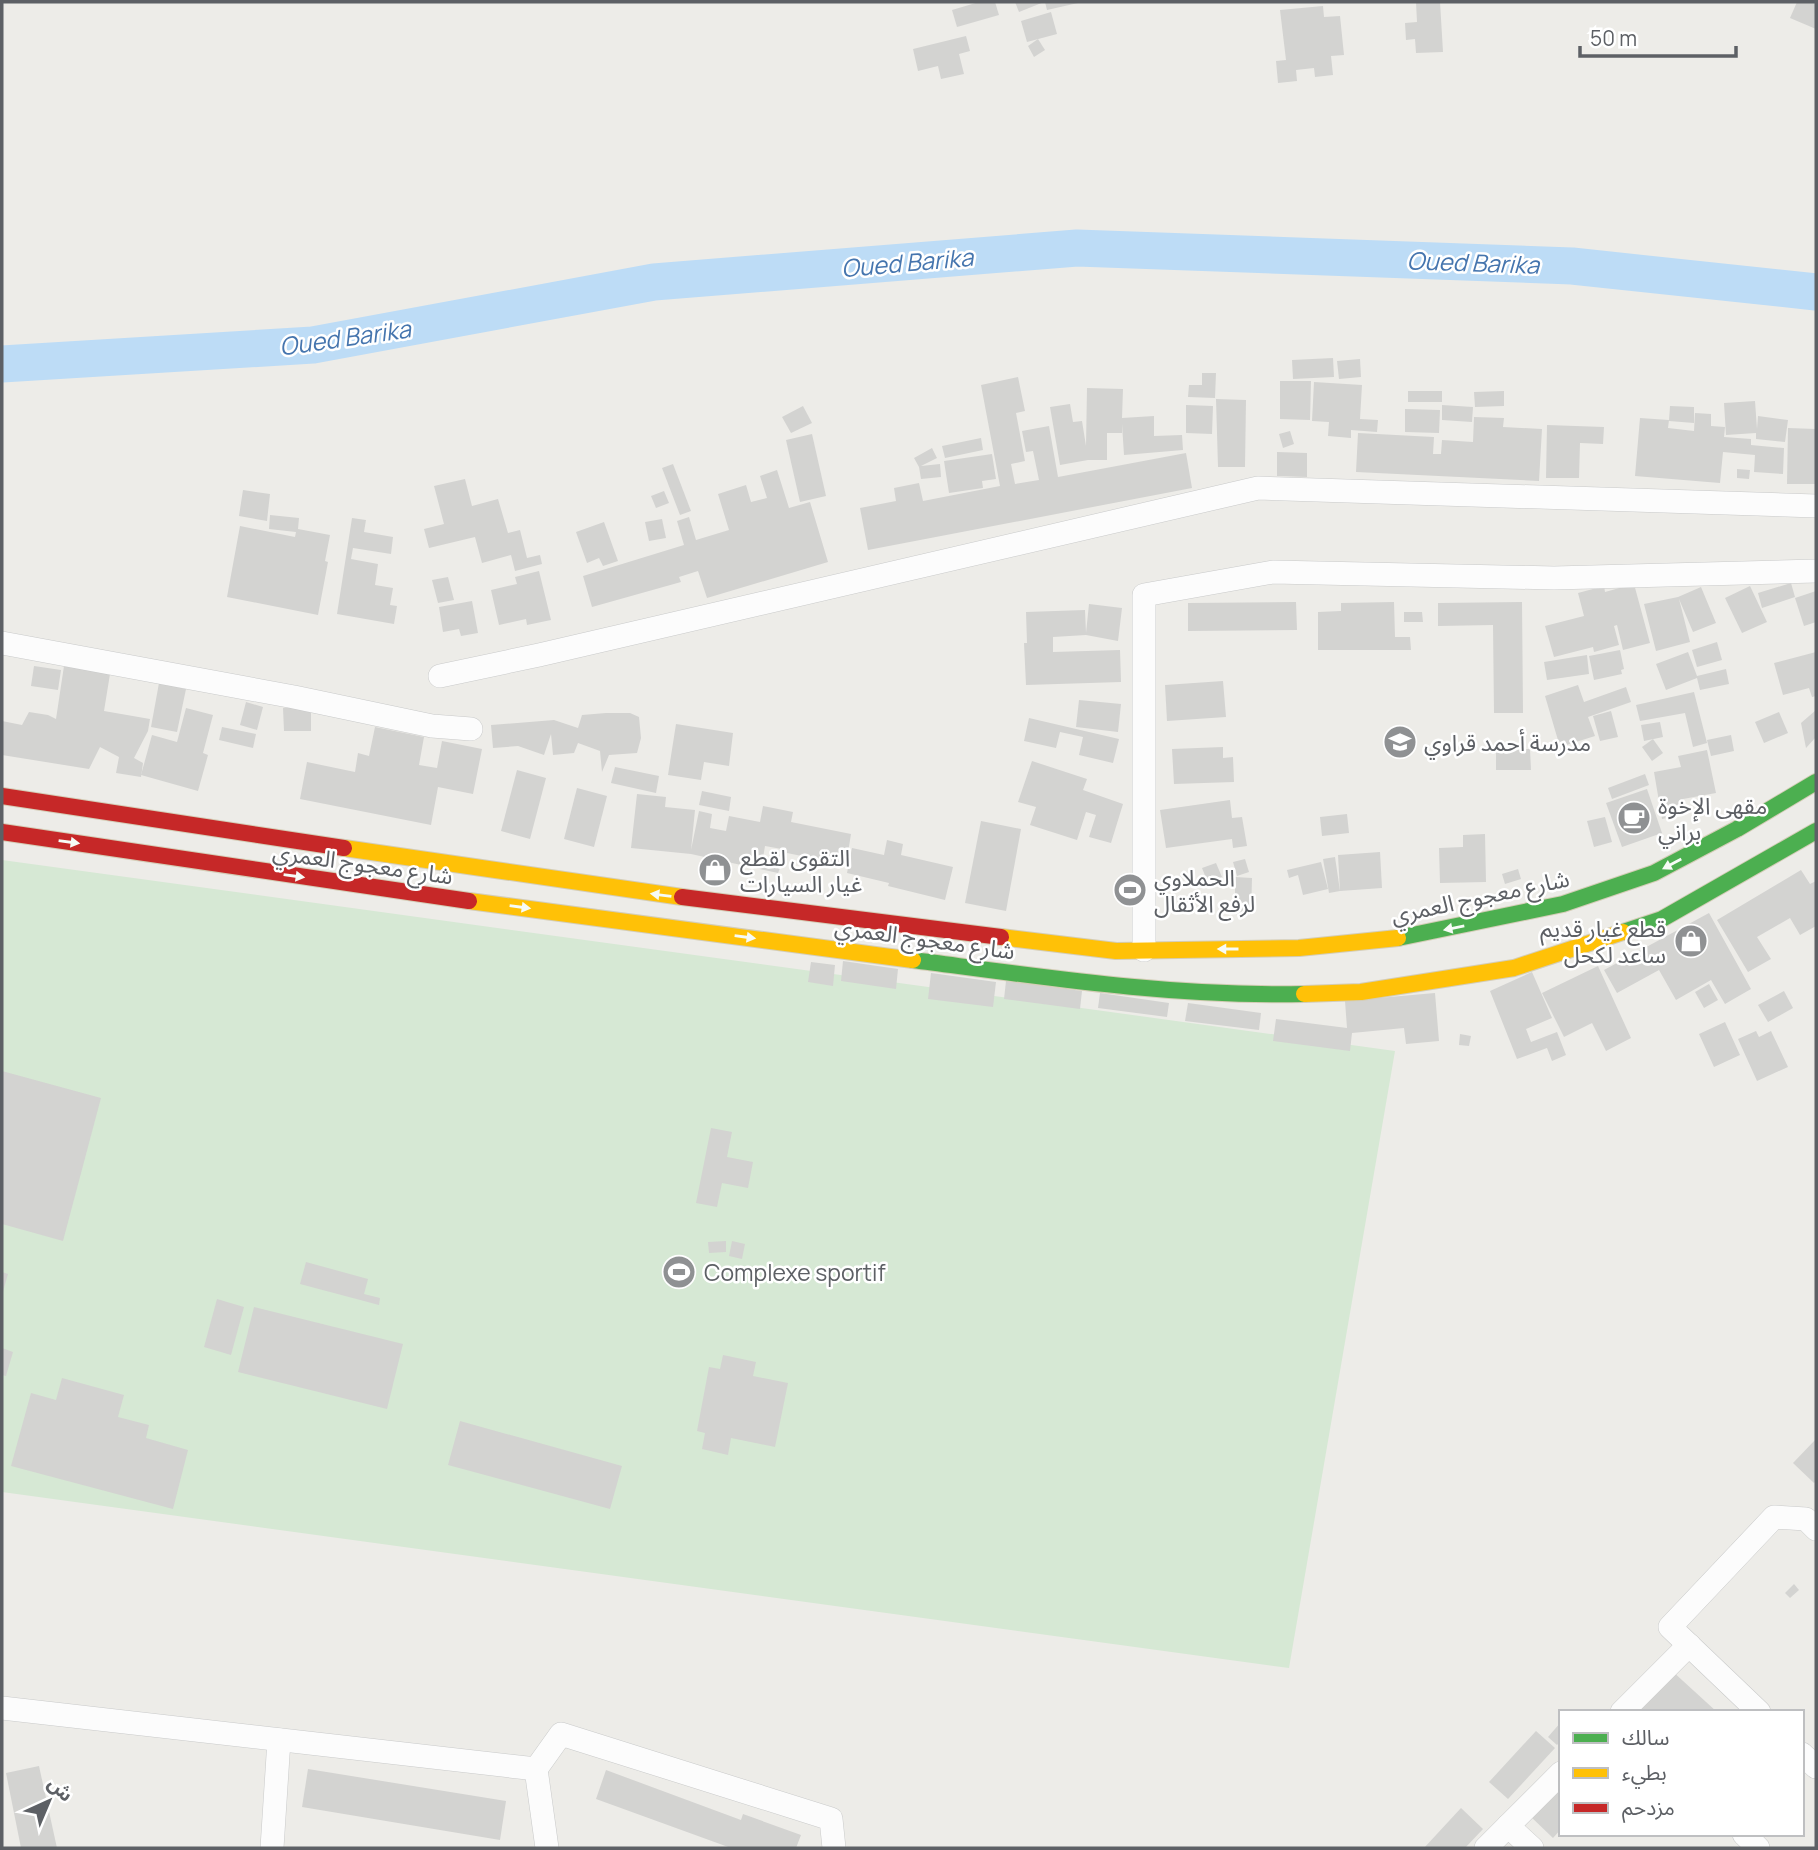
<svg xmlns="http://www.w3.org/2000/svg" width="1818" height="1850" font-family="Manrope,'Noto Sans Arabic',sans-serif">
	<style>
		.green { fill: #d6e8d4 }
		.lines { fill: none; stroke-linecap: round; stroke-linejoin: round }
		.river { stroke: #bddcf6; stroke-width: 37 }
		.building { fill: #d3d3d1 }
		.street-casing { stroke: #c9caca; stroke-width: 24 }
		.fast-casing { stroke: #d4cdb6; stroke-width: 18 }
		.slow-casing { stroke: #d4cdb6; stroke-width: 18 }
		.jam-casing { stroke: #d4cdb6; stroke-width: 18 }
		.street { stroke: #fcfcfc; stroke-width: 23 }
		.fast { stroke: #4caf50; stroke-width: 16 }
		.slow { stroke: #ffc107; stroke-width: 16 }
		.jam { stroke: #c62828; stroke-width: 16 }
		.oneway { fill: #f6fbf6 }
		.labels { text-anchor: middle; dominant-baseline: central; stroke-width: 5; stroke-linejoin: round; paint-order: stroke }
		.poi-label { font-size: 23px; fill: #5d6065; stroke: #fff; text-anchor: start }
		.street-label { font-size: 23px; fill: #5d6065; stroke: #fff }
		.water-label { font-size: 24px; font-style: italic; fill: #4575ae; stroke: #fff }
	</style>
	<rect width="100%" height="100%" fill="#edece8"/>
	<polygon class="green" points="2,860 1395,1051 1289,1668 2,1492"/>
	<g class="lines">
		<polyline class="river" points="2,364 313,345 654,282 1077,248 1572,266 1816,292"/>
	</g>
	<g class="building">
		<polygon points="979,2 995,2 999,15 957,27 952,10"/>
		<polygon points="1015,2 1044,2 1019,12"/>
		<polygon points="1045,2 1078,2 1078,3 1047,10"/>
		<polygon points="1416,2 1440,2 1443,52 1416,53 1415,39 1406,40 1405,23 1417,22"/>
		<polygon points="1797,2 1816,2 1816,29 1790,18"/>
		<polygon points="1323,6 1324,17 1340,16 1344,55 1331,56 1333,75 1315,77 1314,68 1296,70 1297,81 1278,83 1276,61 1286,60 1280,10"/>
		<polygon points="1051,12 1057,34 1027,42 1021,21"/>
		<polygon points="966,36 970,51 959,54 964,74 941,79 938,66 918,71 913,49"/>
		<polygon points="1038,39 1045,50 1034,57 1028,46"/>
		<polygon points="1333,358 1334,377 1293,379 1292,360"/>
		<polygon points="1360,359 1361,377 1339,379 1337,361"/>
		<polygon points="1202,373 1216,373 1215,398 1188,397 1189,385 1202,385"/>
		<polygon points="1018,377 1025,411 1016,413 1025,461 1011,464 1015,484 1039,480 1033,451 1026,452 1022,431 1049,426 1058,477 1186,453 1192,488 868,550 860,508 896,501 894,488 919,483 923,501 1000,486 981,385"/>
		<polygon points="1280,381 1311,381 1310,420 1280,419"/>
		<polygon points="1314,382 1362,385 1360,419 1378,420 1377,432 1351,430 1351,438 1328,436 1329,422 1312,421"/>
		<polygon points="1087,388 1123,389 1122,418 1154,416 1154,436 1182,435 1183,450 1124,455 1122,424 1122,433 1107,433 1107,460 1088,460 1060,465 1050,407 1070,404 1073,422 1082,421 1086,446"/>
		<rect x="1408" y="391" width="34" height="11"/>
		<polygon points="1504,391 1504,406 1475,407 1474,392"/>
		<polygon points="1216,399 1246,400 1245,467 1218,467"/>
		<polygon points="1755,401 1757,429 1758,416 1788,420 1785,442 1756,439 1756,433 1726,435 1724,403"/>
		<polygon points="1186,405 1213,406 1212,434 1186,433"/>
		<polygon points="1442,405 1473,407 1472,422 1442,420"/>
		<polygon points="803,406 812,423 791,433 782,417"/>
		<polygon points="1670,406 1694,407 1694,423 1669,421"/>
		<polygon points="1405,409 1440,410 1439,433 1405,432"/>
		<polygon points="1695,413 1711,414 1711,426 1725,427 1724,437 1751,439 1751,445 1784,448 1783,474 1754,472 1755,455 1723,452 1720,483 1635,476 1640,418 1669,420 1668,428 1694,431"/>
		<polygon points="1474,417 1504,418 1503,427 1542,429 1539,481 1356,472 1358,433 1434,437 1433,454 1441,454 1442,440 1473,442"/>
		<polygon points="1547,425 1604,427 1603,444 1580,443 1579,478 1546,478"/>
		<polygon points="1788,428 1816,429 1816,484 1787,484"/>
		<polygon points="1290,431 1294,444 1283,448 1279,434"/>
		<polygon points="812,434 826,496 800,502 786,440"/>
		<polygon points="981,438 983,450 945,458 942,446"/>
		<polygon points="932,448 937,458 921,466 940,464 941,477 921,479 919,467 914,458"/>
		<polygon points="1277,452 1307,453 1307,477 1277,476"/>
		<polygon points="992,454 996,479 982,481 983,488 949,493 944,461"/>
		<polygon points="673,464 691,511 680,515 662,468"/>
		<polygon points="1737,469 1750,470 1749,479 1737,478"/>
		<polygon points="777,470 789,508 810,502 828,562 707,598 698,571 679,577 681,582 592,607 583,576 684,545 677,521 689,517 696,540 729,530 718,494 746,485 751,502 767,498 760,476"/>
		<polygon points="465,479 472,506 498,499 508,533 520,530 527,558 540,555 542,564 515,571 511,555 482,563 475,537 429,548 424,529 444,524 434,486"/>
		<polygon points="243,490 270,494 267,521 239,516"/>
		<polygon points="664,491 669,503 656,508 651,496"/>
		<polygon points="270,515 299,518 298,529 330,535 325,561 328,562 318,615 227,597 240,526 295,537 296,532 269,529"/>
		<polygon points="352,518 366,520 364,532 393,537 391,554 353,548 351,559 378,564 375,585 393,588 390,605 397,606 394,624 337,614"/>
		<polygon points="662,519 666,538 649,541 645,522"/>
		<polygon points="604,522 618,561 603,566 599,558 587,563 576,532"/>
		<polygon points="539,571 551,620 527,625 526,619 499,625 491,590 517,584 515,577"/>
		<polygon points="448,577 454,600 438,603 432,580"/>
		<polygon points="1791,583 1795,597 1762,608 1758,593"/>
		<polygon points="1634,584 1650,643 1623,650 1617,625 1614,626 1619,645 1594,652 1593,647 1554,657 1545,626 1584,616 1578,593 1604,586 1605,592"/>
		<polygon points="1750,586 1767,622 1742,633 1725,598"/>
		<polygon points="1701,587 1716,623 1693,632 1679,599 1690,642 1656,651 1644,604 1678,597"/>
		<polygon points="1816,591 1816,622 1804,626 1795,598"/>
		<polygon points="472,601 478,633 461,636 459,629 443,632 439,607"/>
		<polygon points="1296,602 1297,630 1188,631 1188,603"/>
		<polygon points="1394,602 1395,637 1410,637 1411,650 1318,650 1318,612 1341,611 1341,603"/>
		<polygon points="1522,602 1523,713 1494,713 1493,625 1438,626 1438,603"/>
		<polygon points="1089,604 1122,608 1118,641 1086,635 1053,637 1053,652 1120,650 1121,682 1026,685 1024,643 1027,643 1026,612 1085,610 1086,633"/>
		<polygon points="1404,612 1422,612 1423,622 1404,622"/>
		<polygon points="1717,642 1722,660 1697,667 1692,650"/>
		<polygon points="1620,650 1624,669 1621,670 1622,674 1594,680 1589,656"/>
		<polygon points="1688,652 1697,676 1726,669 1729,684 1700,690 1697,678 1666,690 1656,664"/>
		<polygon points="1816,652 1816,696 1812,697 1809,688 1783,695 1774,663"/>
		<polygon points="1587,655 1589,674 1547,680 1544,662"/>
		<polygon points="34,666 61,670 58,690 31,686"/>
		<polygon points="64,666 110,674 104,711 150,719 148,731 134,758 143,763 141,777 116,773 119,757 100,747 89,769 2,755 2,721 22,725 29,712 48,715 56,719"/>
		<polygon points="1223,681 1226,717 1167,721 1165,685"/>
		<polygon points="159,683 186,689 177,732 151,727"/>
		<polygon points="1578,685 1584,702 1626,687 1631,702 1588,717 1595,736 1560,747 1545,696"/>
		<polygon points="1694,692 1707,743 1693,747 1685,713 1640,721 1636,705"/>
		<polygon points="1079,700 1121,704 1118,732 1076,727"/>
		<polygon points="246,702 263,707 257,730 240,725"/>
		<polygon points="186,708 213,715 203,753 208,755 198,791 141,775 152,735 177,742"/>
		<polygon points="283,708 311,708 311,731 284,731"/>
		<polygon points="1816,710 1816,737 1806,748 1801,723"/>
		<polygon points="1611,711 1618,737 1600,741 1593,716"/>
		<polygon points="1779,712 1788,733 1764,743 1755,722"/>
		<polygon points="606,713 630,713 639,717 641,738 637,753 609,755 602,772 600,751 578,743 574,753 553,755 551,734 544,755 518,746 493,748 491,725 554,720 578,728 582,715"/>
		<polygon points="1029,718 1119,739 1113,763 1079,755 1083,737 1060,732 1056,748 1024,741"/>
		<polygon points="1660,722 1663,737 1644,741 1641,725"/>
		<polygon points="676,724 733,733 729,766 704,762 701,780 668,775"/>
		<polygon points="222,727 256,734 253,748 219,740"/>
		<polygon points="375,727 424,737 419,765 437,768 442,741 482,749 473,794 438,787 431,825 300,799 307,762 355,772 358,753 369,756"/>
		<polygon points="1731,735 1734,751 1711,756 1707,740"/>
		<polygon points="1653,739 1663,753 1652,761 1642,747"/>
		<polygon points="1223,747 1223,758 1233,757 1234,782 1174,784 1172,749"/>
		<polygon points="1496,749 1530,749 1531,770 1496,770"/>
		<polygon points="1707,750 1716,793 1683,799 1687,814 1662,819 1654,772 1681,767 1678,756"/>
		<polygon points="1032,761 1087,779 1083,790 1123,804 1111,843 1089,837 1096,815 1086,812 1077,840 1030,825 1036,807 1018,802"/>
		<polygon points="615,767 659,776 656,793 611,783"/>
		<polygon points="517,770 546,778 530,839 501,831"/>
		<polygon points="1645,774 1649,785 1612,799 1608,788"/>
		<polygon points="577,788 607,796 594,847 564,839"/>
		<polygon points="1647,789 1662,833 1622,847 1606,803"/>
		<polygon points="702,791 731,797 729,811 699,805"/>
		<polygon points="637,794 666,797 665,807 695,810 691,850 699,811 712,814 710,828 726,831 729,816 760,822 763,806 793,812 791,822 851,834 846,865 787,853 787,850 765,846 762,864 780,868 778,873 691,854 631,848"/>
		<polygon points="1230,800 1232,818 1242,817 1247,846 1233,848 1232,839 1166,848 1160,810"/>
		<polygon points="1347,814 1349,833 1322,836 1320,817"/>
		<polygon points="1605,817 1612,842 1594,847 1587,821"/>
		<polygon points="981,821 1021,829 1006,911 965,903"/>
		<polygon points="1485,834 1486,882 1440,883 1439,848 1463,847 1463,835"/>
		<polygon points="887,840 903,844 901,855 953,867 945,900 888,886 889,883 847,873 852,848 884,855"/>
		<polygon points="1380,852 1382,888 1340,891 1338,855"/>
		<polygon points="1335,857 1340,891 1329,893 1323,859"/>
		<polygon points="1245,859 1249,872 1237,876 1233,862"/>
		<polygon points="1321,862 1328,889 1303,895 1298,875 1289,878 1287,870"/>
		<polygon points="1216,863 1222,877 1208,883 1202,868"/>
		<polygon points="1518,869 1521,879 1505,884 1502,874"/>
		<polygon points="1801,870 1810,884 1816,881 1816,926 1800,935 1790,918 1757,937 1771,959 1748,972 1717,920"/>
		<polygon points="1235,877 1252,878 1251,915 1235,914"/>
		<polygon points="1709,913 1751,989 1725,1004 1711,980 1676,1000 1659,970 1617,993 1604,970"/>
		<polygon points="843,961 898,969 896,989 841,981"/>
		<polygon points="811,962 835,965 833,986 808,982"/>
		<polygon points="1598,966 1631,1038 1606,1051 1592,1023 1564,1037 1542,993"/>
		<polygon points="1532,972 1552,1018 1526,1029 1531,1042 1557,1032 1566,1055 1552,1061 1547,1048 1517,1059 1490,991"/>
		<polygon points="931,973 996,982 993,1007 928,999"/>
		<polygon points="1006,981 1082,991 1080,1009 1004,999"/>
		<polygon points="1709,984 1718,1000 1704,1008 1695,992"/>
		<polygon points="1784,991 1793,1008 1768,1022 1758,1005"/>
		<polygon points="1100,993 1169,1003 1167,1017 1098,1008"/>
		<polygon points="1435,993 1439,1041 1406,1044 1404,1028 1352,1033 1350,1051 1273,1041 1276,1019 1347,1028 1345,1001"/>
		<polygon points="1188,1003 1261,1013 1259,1030 1185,1021"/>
		<polygon points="1725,1022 1740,1055 1714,1067 1699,1034"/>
		<polygon points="1756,1031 1759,1037 1771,1031 1788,1067 1757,1081 1738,1039"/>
		<polygon points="1460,1034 1471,1036 1469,1046 1459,1045"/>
		<polygon points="2,1071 101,1098 63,1241 2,1224"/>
		<polygon points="711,1128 732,1132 727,1157 753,1162 748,1188 722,1183 717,1207 696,1203"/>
		<polygon points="726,1241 726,1252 709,1253 708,1242"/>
		<polygon points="732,1241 745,1244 742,1259 729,1256"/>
		<polygon points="306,1262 368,1279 364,1294 380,1298 379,1305 300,1284"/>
		<polygon points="2,1272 8,1274 2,1295"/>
		<polygon points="217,1299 244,1307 231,1355 204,1347"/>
		<polygon points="254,1307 403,1344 387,1409 238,1372"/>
		<polygon points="2,1348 13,1352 6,1376 2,1375"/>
		<polygon points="723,1355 756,1362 753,1376 788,1383 775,1447 731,1438 728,1455 702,1449 705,1433 697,1431 709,1367 720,1369"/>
		<polygon points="62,1378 124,1395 118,1417 149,1425 146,1438 188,1450 173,1509 11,1466 31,1393 56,1400"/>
		<polygon points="460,1421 622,1466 610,1509 448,1465"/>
		<polygon points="1816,1439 1816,1481 1814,1483 1793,1463"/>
		<polygon points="1794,1584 1799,1590 1790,1598 1785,1593"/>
		<polygon points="1671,1670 1717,1712 1633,1712"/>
		<polygon points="1561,1722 1561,1741 1557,1745 1548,1737"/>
		<polygon points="1536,1731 1555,1748 1508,1799 1489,1782"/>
		<polygon points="39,1766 57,1848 21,1848 6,1773"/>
		<polygon points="308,1769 506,1801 500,1840 302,1807"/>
		<polygon points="606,1770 741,1820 743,1814 801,1835 796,1848 731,1848 596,1799"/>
		<polygon points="1561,1784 1561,1829 1553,1838 1528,1814"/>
		<polygon points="1461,1808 1483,1829 1465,1848 1424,1848"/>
	</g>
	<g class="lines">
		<defs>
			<g id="street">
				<polyline points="2,643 294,697 432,726 471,729"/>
				<polyline points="440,676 539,655 1258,488 1816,506"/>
				<polyline points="1144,950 1144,595 1273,572 1554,578 1816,571"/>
				<polyline points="2,1708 536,1769 547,1848"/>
				<polyline points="1622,1712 1689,1645"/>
				<polyline points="1759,1712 1670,1627 1774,1517 1806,1519 1816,1529"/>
				<polyline points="1802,1754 1816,1767"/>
				<polyline points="536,1769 561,1734 831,1819 834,1848"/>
				<polyline points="1744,1834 1758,1848"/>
				<polyline points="272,1848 279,1740"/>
				<polyline points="1486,1848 1508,1826"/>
				<polyline points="1532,1848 1508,1826 1561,1773"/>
			</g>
			<g id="fast">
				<polyline points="1623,932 1662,919 1816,831"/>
				<polyline points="1398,938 1563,904 1654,873 1737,829 1816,782"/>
				<path d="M913,960c130,17 259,37 391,34"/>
			</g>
			<g id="slow">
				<polyline points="344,848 682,897"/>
				<polyline points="469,901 913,960"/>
				<polyline points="1001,937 1116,951 1299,948 1398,938"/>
				<polyline points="1304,994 1361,992 1514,968 1623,932"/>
			</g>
			<g id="jam">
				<polyline points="2,796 344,848"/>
				<polyline points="2,832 469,901"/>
				<polyline points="682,897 1001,937"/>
			</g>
		</defs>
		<use href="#street" class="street-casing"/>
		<use href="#fast" class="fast-casing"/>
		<use href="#slow" class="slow-casing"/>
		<use href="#jam" class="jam-casing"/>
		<use href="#street" class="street"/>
		<use href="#fast" class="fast"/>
		<use href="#slow" class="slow"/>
		<use href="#jam" class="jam"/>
	</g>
	<defs><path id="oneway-solid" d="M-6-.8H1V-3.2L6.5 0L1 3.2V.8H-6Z" transform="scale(1.75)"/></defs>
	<g class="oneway">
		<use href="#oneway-solid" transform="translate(69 842) rotate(8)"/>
		<use href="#oneway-solid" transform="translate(1672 864) rotate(152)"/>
		<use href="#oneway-solid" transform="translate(294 876) rotate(8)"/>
		<use href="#oneway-solid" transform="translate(661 895) rotate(-173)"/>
		<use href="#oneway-solid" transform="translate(520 907) rotate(8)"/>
		<use href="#oneway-solid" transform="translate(1454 928) rotate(169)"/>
		<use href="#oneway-solid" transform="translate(745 937) rotate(8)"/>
		<use href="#oneway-solid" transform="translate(1228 949) rotate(180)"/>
	</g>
	<defs>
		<symbol id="school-disc" viewBox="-11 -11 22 22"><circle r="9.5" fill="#8f9193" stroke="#fff"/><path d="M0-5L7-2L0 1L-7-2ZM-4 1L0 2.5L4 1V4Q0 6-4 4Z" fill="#fff"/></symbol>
		<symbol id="cafe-disc" viewBox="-11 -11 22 22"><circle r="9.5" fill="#8f9193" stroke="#fff"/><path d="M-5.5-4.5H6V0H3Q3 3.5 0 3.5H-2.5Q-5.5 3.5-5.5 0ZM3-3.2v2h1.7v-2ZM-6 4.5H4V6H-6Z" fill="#fff"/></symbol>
		<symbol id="shop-disc" viewBox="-11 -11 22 22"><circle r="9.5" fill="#8f9193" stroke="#fff"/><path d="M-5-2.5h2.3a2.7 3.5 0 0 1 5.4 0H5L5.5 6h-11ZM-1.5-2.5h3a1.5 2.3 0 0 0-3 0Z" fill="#fff"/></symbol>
		<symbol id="stadium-disc" viewBox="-11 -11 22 22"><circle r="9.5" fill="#8f9193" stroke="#fff"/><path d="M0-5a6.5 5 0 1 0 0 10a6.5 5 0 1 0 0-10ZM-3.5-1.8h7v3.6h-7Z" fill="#fff"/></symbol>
	</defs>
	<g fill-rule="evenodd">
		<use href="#school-disc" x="1381" y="723" width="38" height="38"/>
		<use href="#cafe-disc" x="1615" y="799" width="38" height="38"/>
		<use href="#shop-disc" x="696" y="851" width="38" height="38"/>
		<use href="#stadium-disc" x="1111" y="871" width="38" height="38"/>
		<use href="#shop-disc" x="1672" y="922" width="38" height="38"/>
		<use href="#stadium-disc" x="660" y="1253" width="38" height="38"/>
	</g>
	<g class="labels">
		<g class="poi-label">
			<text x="1424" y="742">مدرسة أحمد قراوي</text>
			<text x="1658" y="805">مقهى الإخوة<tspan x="1658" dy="26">براني</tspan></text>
			<text x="740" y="857">التقوى لقطع<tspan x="740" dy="26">غيار السيارات</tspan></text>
			<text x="1154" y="877">الحملاوي<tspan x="1154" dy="26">لرفع الأثقال</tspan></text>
			<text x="1666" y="928" text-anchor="end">قطع غيار قديم<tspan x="1666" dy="26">ساعد لكحل</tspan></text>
			<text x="704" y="1272">Complexe sportif</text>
		</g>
		<g class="street-label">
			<text transform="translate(363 863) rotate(8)">شارع معجوج العمري</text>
			<text transform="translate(1480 896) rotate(-12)">شارع معجوج العمري</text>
			<text transform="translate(925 938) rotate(8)">شارع معجوج العمري</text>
		</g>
		<g class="water-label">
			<text transform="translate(907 262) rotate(-5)">Oued Barika</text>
			<text transform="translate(1473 262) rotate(2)">Oued Barika</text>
			<text transform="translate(345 337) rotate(-8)">Oued Barika</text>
		</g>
	</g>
	<rect width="1818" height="1850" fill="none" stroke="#5d6065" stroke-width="7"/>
	<rect x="1559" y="1710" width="245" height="126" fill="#ffffff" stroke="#bebfc1" stroke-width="2"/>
	<rect x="1573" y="1733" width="35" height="10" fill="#4caf50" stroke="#bebfc1" stroke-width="2"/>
	<text x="1622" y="1745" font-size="21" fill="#5d6065">سالك</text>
	<rect x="1573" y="1768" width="35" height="10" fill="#ffc107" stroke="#bebfc1" stroke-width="2"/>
	<text x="1622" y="1780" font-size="21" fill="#5d6065">بطيء</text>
	<rect x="1573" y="1803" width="35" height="10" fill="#c62828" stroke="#bebfc1" stroke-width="2"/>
	<text x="1622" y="1815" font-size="21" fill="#5d6065">مزدحم</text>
	<g transform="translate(49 1801) rotate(44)" stroke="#ffffff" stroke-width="5" paint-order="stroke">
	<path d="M0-5L12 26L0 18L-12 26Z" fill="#5d6065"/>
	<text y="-10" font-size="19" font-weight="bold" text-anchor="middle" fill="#5d6065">ش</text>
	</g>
	<path d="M1580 46v10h156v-10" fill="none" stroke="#5d6065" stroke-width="3.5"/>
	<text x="1590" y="46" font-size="21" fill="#5d6065" stroke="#ffffff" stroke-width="5" paint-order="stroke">50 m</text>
</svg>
